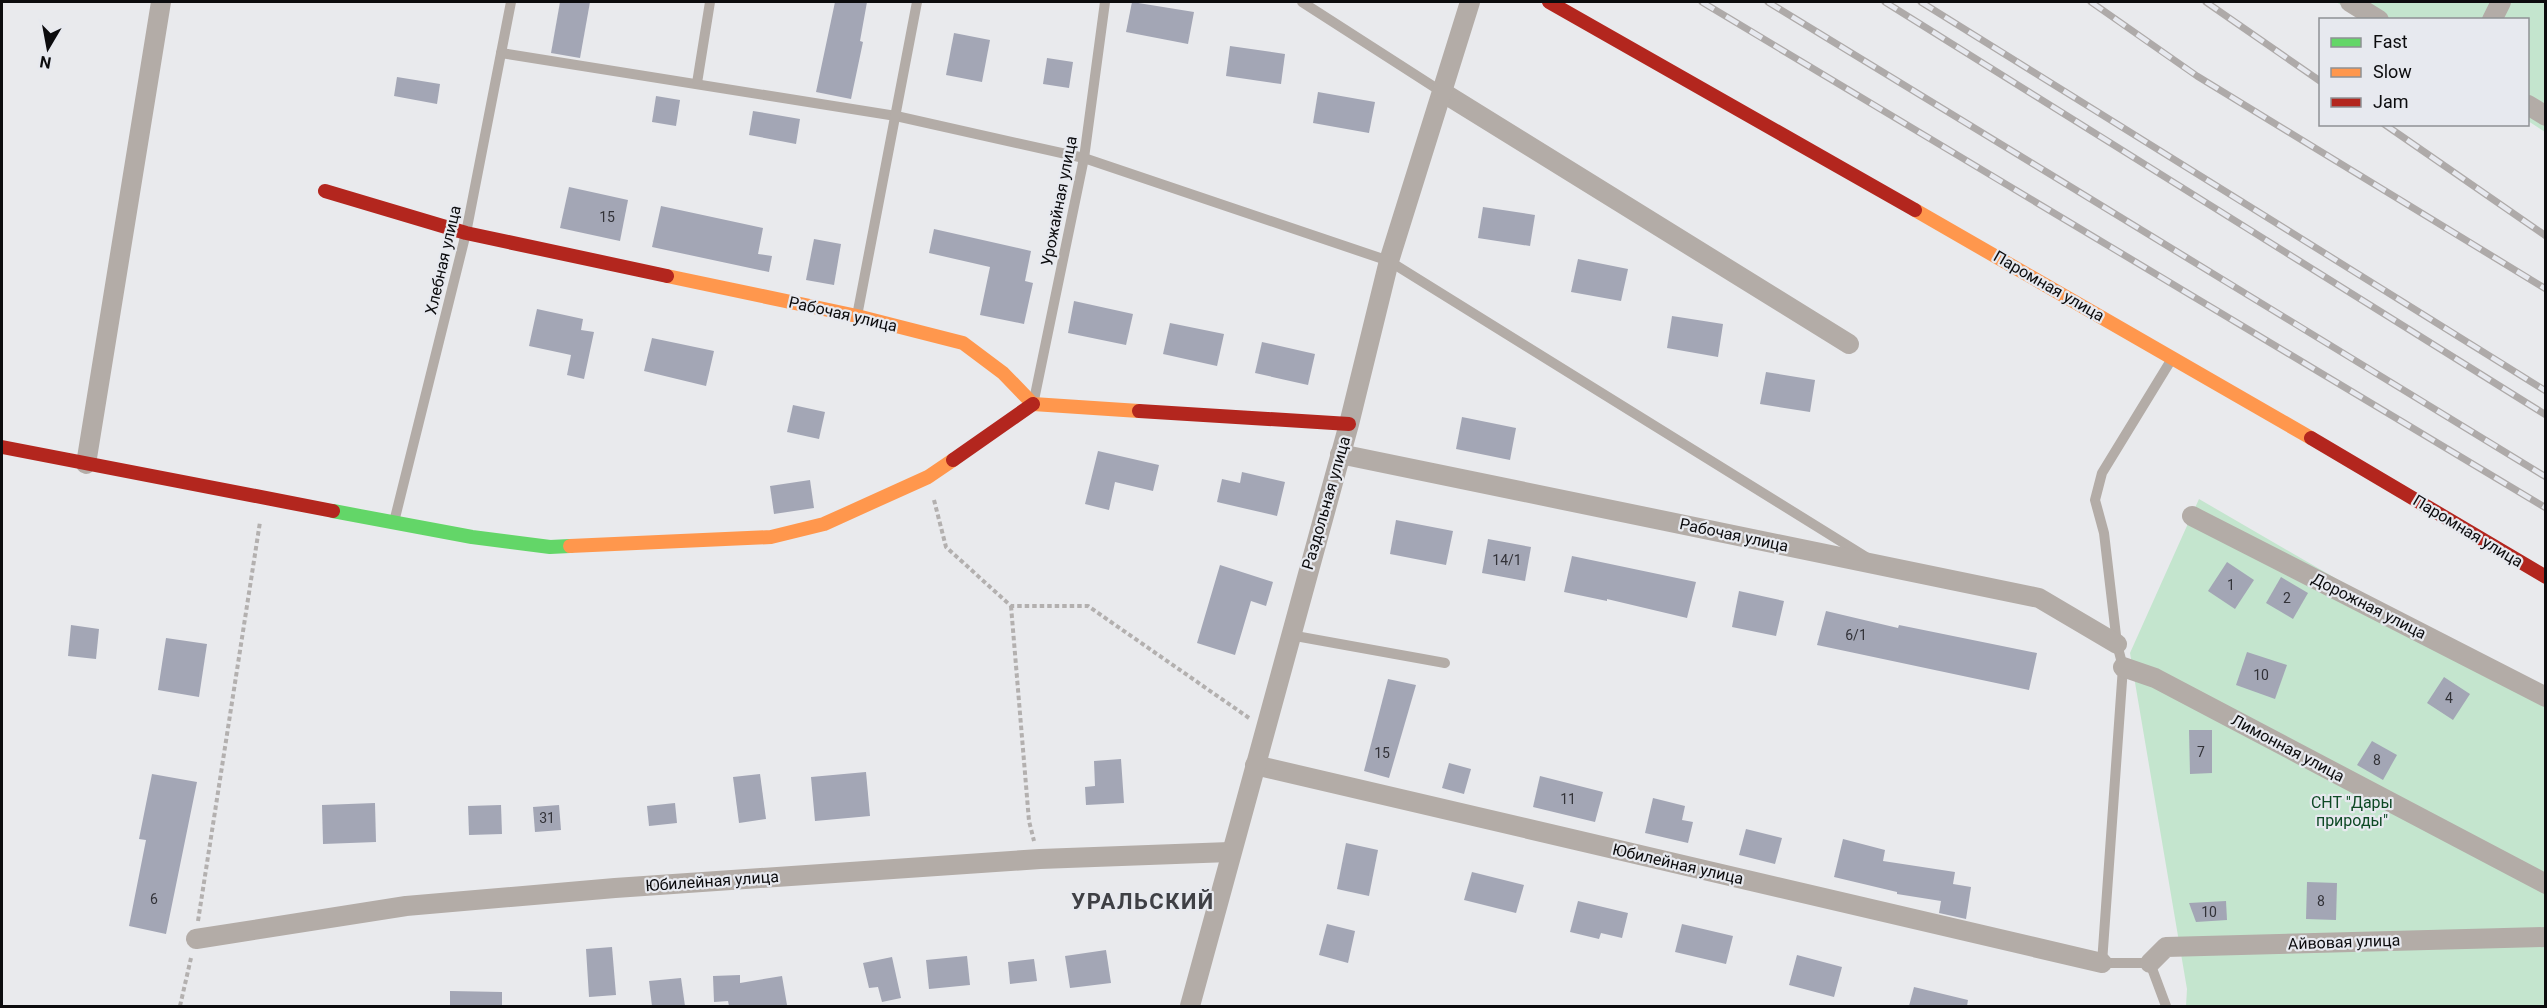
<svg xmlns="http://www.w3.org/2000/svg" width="2547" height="1008" font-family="Roboto,sans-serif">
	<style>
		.green { fill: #c4e5ce }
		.building { fill: #a3a6b5 }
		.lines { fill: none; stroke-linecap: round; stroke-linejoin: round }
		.path { stroke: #b3b0af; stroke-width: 4; stroke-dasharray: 4.5 3; stroke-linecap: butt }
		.lane { stroke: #b3aca7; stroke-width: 10 }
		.street { stroke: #b3aca7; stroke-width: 20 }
		.fast { stroke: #63d668; stroke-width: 14 }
		.slow { stroke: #ff974d; stroke-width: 14 }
		.jam { stroke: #b3261e; stroke-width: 14 }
		.rail-casing { stroke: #aeaaa9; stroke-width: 7 }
		.rail { stroke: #e7e9ef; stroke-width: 4.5; stroke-dasharray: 14; stroke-linecap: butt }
		.labels { text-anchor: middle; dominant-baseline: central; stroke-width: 4.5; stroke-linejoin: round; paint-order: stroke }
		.number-label { font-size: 14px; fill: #323238 }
		.street-label { font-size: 16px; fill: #0c0c0e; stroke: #e7e9ef }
		.park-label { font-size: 16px; fill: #0e4925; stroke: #e7e9ef }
		.district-label { font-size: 22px; font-weight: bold; letter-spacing: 1.5px; fill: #3f4045; stroke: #e7e9ef }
	</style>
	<rect width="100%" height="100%" fill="#e9eaed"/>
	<g class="green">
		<polygon points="2336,2 2545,2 2545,132 2528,121 2528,20 2365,19"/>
		<polygon points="2199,499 2545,700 2545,1006 2186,1006 2187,989 2130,653"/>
	</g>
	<g class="building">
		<polygon points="560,2 590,2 580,58 551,53"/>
		<polygon points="835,2 867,2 860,41 863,42 851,99 816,92"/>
		<polygon points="1132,2 1194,12 1188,44 1126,32"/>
		<polygon points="954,33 990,40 982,82 946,75"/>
		<polygon points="1230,46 1285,54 1281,84 1226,76"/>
		<polygon points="1047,58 1073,62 1069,88 1043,84"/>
		<polygon points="397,77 440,84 437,104 394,96"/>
		<polygon points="1318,92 1375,102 1369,133 1313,123"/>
		<polygon points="656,96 680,100 676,126 652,122"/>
		<polygon points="753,111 800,119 796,144 749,135"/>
		<polygon points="569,187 628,200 620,241 560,228"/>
		<polygon points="661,206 763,228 758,254 772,256 769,272 652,247"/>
		<polygon points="1483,207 1535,215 1530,246 1478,238"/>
		<polygon points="934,229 1031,251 1025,281 1033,283 1024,324 980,315 990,267 929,253"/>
		<polygon points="814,239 841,244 834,285 806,280"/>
		<polygon points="1578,259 1628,269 1621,301 1571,292"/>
		<polygon points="1074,301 1133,314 1126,345 1068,333"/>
		<polygon points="537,309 583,319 581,330 594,332 584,379 567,375 571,355 529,346"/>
		<polygon points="1672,316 1723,324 1718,357 1667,348"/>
		<polygon points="1170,323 1224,334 1217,366 1163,354"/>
		<polygon points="652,338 714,351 706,386 644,371"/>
		<polygon points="1262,342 1315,354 1308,385 1255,373"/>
		<polygon points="1766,372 1815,380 1810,412 1760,404"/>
		<polygon points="793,405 825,412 819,439 787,432"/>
		<polygon points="1462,417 1516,428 1510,460 1456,449"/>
		<polygon points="1098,451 1159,465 1153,491 1115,482 1109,510 1085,504"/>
		<polygon points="1242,472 1285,482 1277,516 1217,502 1222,479 1240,483"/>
		<polygon points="810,480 814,508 774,514 770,486"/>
		<polygon points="1396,520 1453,531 1446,565 1390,554"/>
		<polygon points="1488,539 1531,547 1525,581 1482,573"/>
		<polygon points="1572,556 1696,582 1687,618 1607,599 1607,601 1564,592"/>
		<polygon points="2227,562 2254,580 2235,609 2208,591"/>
		<polygon points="1220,565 1273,582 1266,606 1251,601 1235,655 1197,643"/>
		<polygon points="2281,577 2308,593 2293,619 2266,603"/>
		<polygon points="1739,591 1784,601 1776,636 1732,627"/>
		<polygon points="1826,611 1898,628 1899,625 2037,653 2029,690 1817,645"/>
		<polygon points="71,625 99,629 96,659 68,656"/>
		<polygon points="166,638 207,644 199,697 158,690"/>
		<polygon points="2247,652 2287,665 2275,699 2236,685"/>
		<polygon points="2444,677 2470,694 2453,720 2427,703"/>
		<polygon points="1388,679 1416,685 1389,778 1364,771"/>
		<polygon points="2189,730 2212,730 2212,773 2190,774"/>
		<polygon points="2372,741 2397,755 2383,780 2357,765"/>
		<polygon points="1121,759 1124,803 1086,805 1085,787 1095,786 1094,761"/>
		<polygon points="1449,763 1471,769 1464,794 1442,788"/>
		<polygon points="866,772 870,816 815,821 811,777"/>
		<polygon points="152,774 197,782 166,934 129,926 146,840 139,839"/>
		<polygon points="760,774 766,819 739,823 733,777"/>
		<polygon points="1540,776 1603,792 1595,822 1533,807"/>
		<polygon points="1653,798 1685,806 1682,820 1693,822 1688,843 1645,833"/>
		<polygon points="375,803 376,842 323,844 322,805"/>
		<polygon points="675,803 677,823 649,826 647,806"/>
		<polygon points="501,805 502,834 469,835 468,806"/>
		<polygon points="559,805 561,830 535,832 533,807"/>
		<polygon points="1746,829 1782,838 1775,864 1739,855"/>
		<polygon points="1843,839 1885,850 1883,861 1955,872 1953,884 1971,887 1966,919 1939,913 1941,901 1897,894 1897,892 1834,877"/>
		<polygon points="1346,843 1378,850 1369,896 1337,889"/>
		<polygon points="1472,872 1524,885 1516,913 1464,900"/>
		<polygon points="2307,882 2337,883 2336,920 2306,919"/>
		<polygon points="1578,901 1628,913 1622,938 1601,933 1599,939 1570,932"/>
		<polygon points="2226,901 2227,920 2196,922 2189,903"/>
		<polygon points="1327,924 1355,931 1348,963 1319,955"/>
		<polygon points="1682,924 1733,936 1726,964 1675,952"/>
		<polygon points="612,947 616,995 589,997 586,949"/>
		<polygon points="1106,950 1111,983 1070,988 1065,956"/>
		<polygon points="1797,955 1842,967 1834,997 1789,985"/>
		<polygon points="967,956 970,985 929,989 926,960"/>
		<polygon points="892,957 901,998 882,1002 878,987 869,988 863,963"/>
		<polygon points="1034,959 1037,981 1010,984 1008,962"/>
		<polygon points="740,975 740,983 782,976 787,1005 729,1006 728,1001 714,1002 713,976"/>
		<polygon points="681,978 685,1006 652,1006 649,981"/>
		<polygon points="1914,987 1968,1000 1967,1006 1909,1006"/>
		<polygon points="450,991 502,992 502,1006 450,1006"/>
	</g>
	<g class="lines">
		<g class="path">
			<polyline points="934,500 946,547 1011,606 1088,606 1249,718"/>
			<polyline points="1011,606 1029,821 1034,841"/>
			<polyline points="198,921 260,522"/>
			<polyline points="180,1006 191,958"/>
		</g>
		<g class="lane">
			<polyline points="1302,2 1442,92"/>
			<polyline points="501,53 896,116 1084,158 1389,261 1866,557"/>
			<polyline points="697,83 710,2"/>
			<polyline points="857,316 917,2"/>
			<polyline points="1034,400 1084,158 1105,2"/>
			<polyline points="394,522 466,233 511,2"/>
			<polyline points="1290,635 1445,663"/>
			<polyline points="2166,1006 2150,963 2102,963 2123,667 2117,644 2104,533 2095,500 2102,473 2173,357"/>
		</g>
		<g class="street">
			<polyline points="2350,2 2379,20"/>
			<polyline points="2492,20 2501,2"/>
			<polyline points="1442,92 1849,344"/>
			<polyline points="2528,105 2546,116"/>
			<polyline points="1340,454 2039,598 2117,644"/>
			<polyline points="86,464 161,2"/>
			<polyline points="2192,516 2546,697"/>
			<polyline points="2123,667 2155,678 2546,884"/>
			<polyline points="1255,765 2102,963"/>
			<polyline points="196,939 406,906 615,888 1040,859 1230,852"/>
			<polyline points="2150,963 2166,947 2546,937"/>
			<polyline points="1190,1006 1349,424 1389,261 1470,2"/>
		</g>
		<polyline class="fast" points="333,511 472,537 550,547 570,546"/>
		<g class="slow">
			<polyline points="1915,210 2311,438"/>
			<polyline points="667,276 857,316 963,343 1003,373 1033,404 1139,411"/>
			<polyline points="570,546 771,537 824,524 928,477 953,460"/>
		</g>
		<g class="jam">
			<polyline points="1549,2 1915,210"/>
			<polyline points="325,191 466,233 667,276"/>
			<polyline points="1139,411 1349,424"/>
			<polyline points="2311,438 2546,577"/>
			<polyline points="2,447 333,511"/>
			<polyline points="953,460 1033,404"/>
		</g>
		<defs>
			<g id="rail">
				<polyline points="1702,2 2546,508"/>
				<polyline points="1768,2 2546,477"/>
				<polyline points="1885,2 2546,415"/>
				<polyline points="1921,2 2546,391"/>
				<polyline points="2091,2 2197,76 2546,289"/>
				<polyline points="2206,2 2320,81"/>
				<polyline points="2384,124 2546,236"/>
			</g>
		</defs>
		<use href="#rail" class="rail-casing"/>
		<use href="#rail" class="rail"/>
	</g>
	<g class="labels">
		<g class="number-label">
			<text x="607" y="217">15</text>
			<text x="1507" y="560">14/1</text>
			<text x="2231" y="585">1</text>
			<text x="2287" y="598">2</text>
			<text x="1856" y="635">6/1</text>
			<text x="2261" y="675">10</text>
			<text x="2449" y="698">4</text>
			<text x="2201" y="752">7</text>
			<text x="1382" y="753">15</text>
			<text x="2377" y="760">8</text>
			<text x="1568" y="799">11</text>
			<text x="547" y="818">31</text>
			<text x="154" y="899">6</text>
			<text x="2321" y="901">8</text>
			<text x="2209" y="912">10</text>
		</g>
		<g class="street-label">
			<text transform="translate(1059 201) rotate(-79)">Урожайная улица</text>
			<text transform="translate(443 260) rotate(-77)">Хлебная улица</text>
			<text transform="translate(2049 286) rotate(30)">Паромная улица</text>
			<text transform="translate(843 314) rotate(13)">Рабочая улица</text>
			<text transform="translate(1326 503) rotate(-74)">Раздольная улица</text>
			<text transform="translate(2468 531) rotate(31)">Паромная улица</text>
			<text transform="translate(1734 535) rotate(12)">Рабочая улица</text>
			<text transform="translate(2369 606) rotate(27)">Дорожная улица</text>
			<text transform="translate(2288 748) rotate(28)">Лимонная улица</text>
			<text transform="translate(1678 864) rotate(13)">Юбилейная улица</text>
			<text transform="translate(712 881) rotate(-4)">Юбилейная улица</text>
			<text transform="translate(2344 942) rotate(-2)">Айвовая улица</text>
		</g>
		<g class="park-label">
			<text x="2352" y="802">СНТ "Дары<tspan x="2352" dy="18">природы"</tspan></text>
		</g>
		<g class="district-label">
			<text x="1143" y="901">УРАЛЬСКИЙ</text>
		</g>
	</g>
	<rect width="2547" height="1008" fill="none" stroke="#0c0c0e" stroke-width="6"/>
	<rect x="2319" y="18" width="210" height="108" fill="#e7e9ef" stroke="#8f9195" stroke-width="1.5"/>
	<rect x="2331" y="38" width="30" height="9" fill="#63d668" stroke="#8f9195" stroke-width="1.5"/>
	<text x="2373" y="48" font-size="18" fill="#0c0c0e">Fast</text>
	<rect x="2331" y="68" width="30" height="9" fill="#ff974d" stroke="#8f9195" stroke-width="1.5"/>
	<text x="2373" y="78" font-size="18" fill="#0c0c0e">Slow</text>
	<rect x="2331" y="98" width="30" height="9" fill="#b3261e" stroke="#8f9195" stroke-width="1.5"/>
	<text x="2373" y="108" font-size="18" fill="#0c0c0e">Jam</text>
	<g transform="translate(48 48) rotate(190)" stroke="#e7e9ef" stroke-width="4.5" paint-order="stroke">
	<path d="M0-4.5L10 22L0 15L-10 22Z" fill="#0c0c0e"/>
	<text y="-9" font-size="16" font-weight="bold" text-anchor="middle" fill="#0c0c0e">N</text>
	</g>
</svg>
